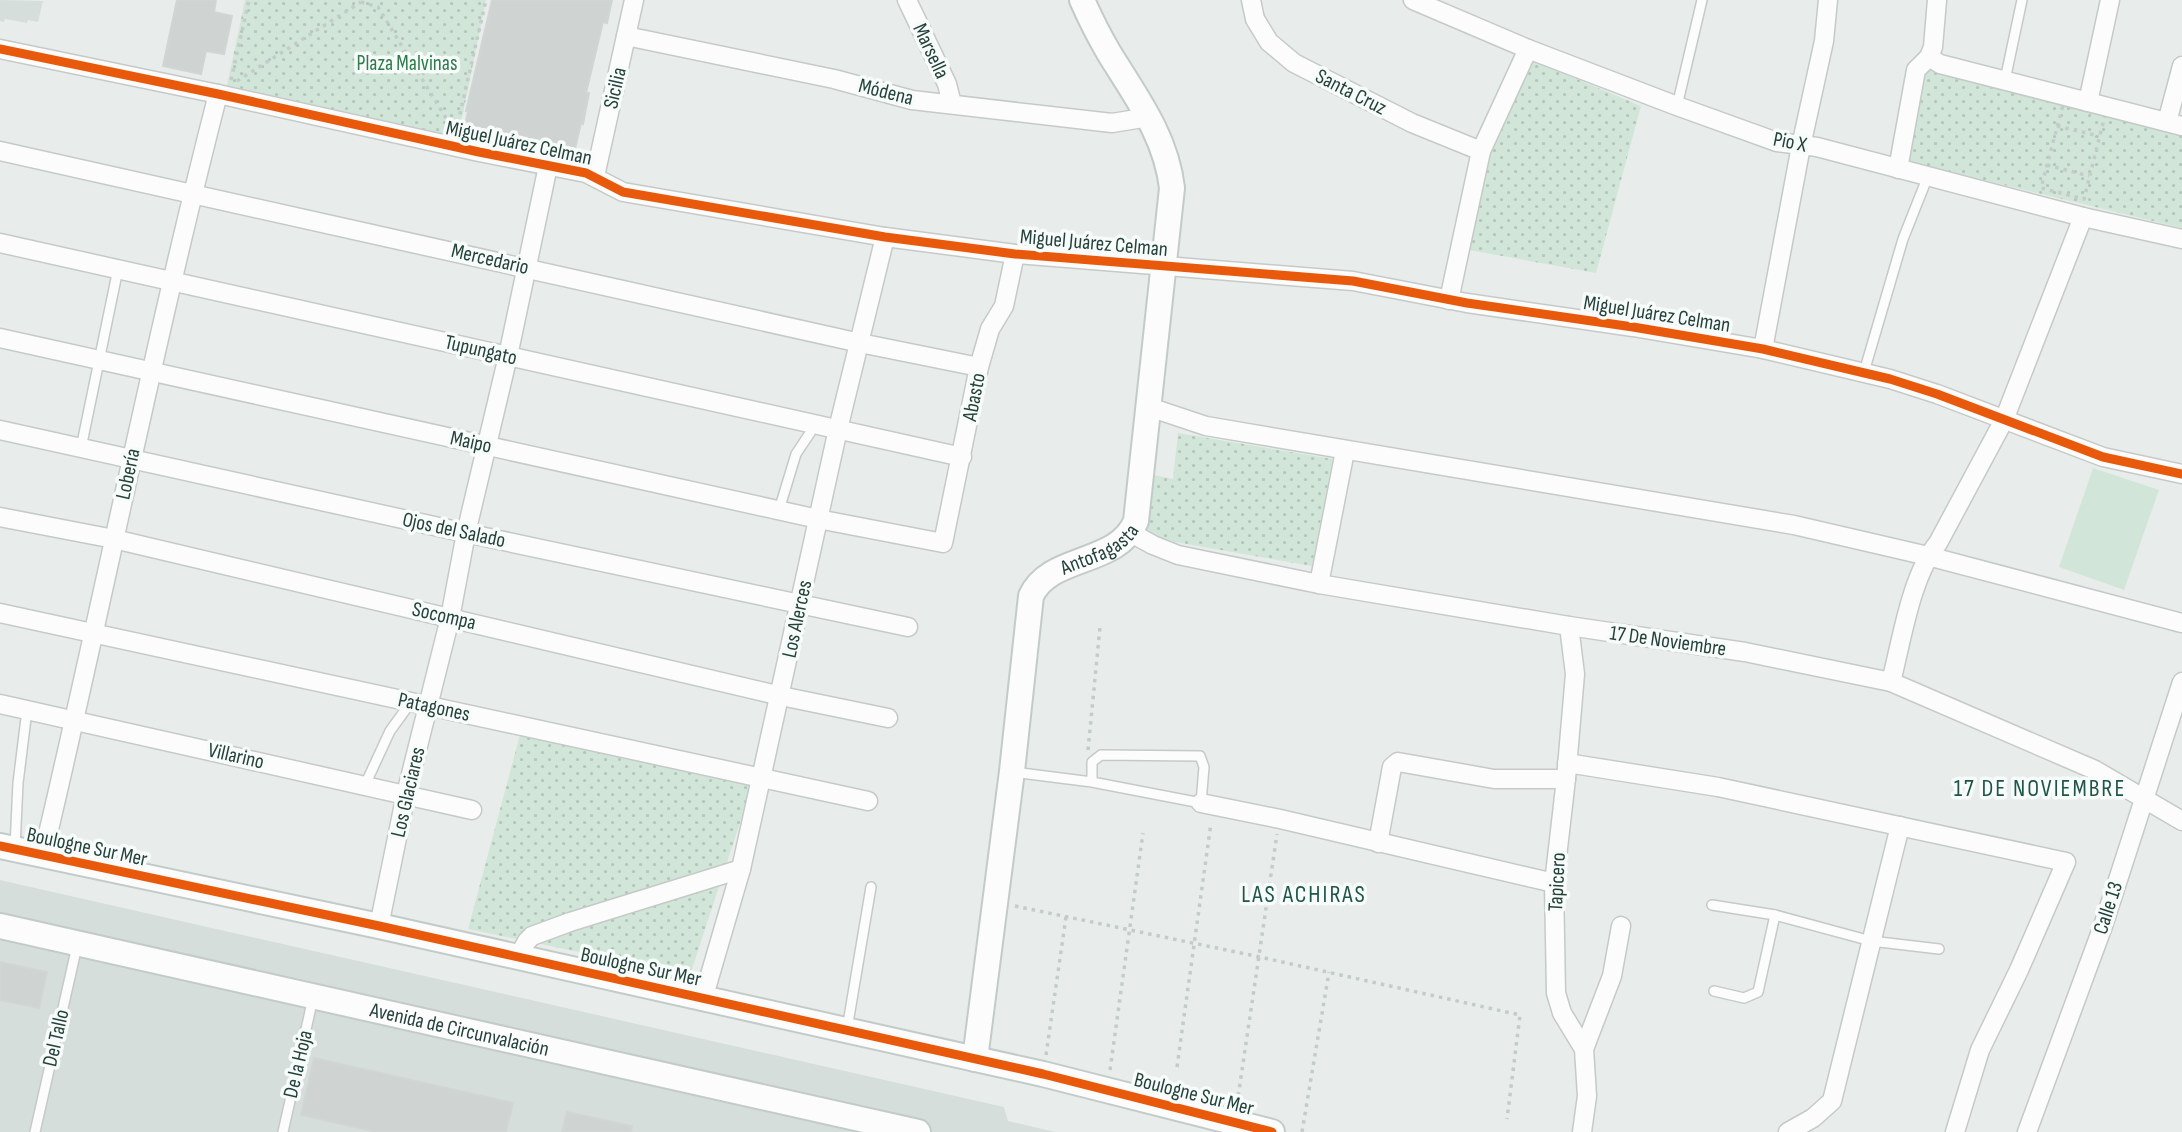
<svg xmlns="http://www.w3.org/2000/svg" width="2182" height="1132" font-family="'Sofia Sans Condensed',sans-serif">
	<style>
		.built { fill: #d6dedb }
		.grass { fill: #d1e6d8 }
		.park { fill: url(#park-dots) }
		.building { fill: #cfd4d2; stroke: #d1d6d4; stroke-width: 2 }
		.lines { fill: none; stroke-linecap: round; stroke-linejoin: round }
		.lane-casing { stroke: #c5cac8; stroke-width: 12 }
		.street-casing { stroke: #c5cac8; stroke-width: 21 }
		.secondary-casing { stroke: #c3cbc8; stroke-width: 28 }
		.path { stroke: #c3ccca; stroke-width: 3.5; stroke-dasharray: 3.5 5; stroke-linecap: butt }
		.lane { stroke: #fcfcfc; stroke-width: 9 }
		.street { stroke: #fcfcfc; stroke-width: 18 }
		.secondary { stroke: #fcfcfc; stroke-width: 24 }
		.cycleway-casing { stroke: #f7fbf9; stroke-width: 13 }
		.cycleway { stroke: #e8590c; stroke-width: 9 }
		.labels { text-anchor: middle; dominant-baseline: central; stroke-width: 7; stroke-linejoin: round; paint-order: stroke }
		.street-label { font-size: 21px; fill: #24423a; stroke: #f7fbf9 }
		.park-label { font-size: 21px; fill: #2d7a4b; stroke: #f7fbf9 }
		.quarter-label { font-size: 24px; letter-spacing: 2px; fill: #1f5548; stroke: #f7fbf9 }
	</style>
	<defs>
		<pattern id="park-dots" width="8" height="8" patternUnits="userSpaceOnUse" patternTransform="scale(1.75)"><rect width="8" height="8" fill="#d1e6d8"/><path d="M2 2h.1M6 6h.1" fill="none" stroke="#b3c6ba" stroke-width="1.8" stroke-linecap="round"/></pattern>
	</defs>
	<rect width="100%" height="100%" fill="#e8edeb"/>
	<g class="built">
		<polygon points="0,0 43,1 38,22 28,20 27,23 5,19 4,22 0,21"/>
		<polygon points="0,880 1004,1107 1008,1121 1055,1132 0,1132"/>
	</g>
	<polygon class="grass" points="2093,468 2159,490 2124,590 2059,567"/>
	<g class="park">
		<polygon points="245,0 486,0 458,138 226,90"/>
		<polygon points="1534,61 1641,106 1596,273 1469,250 1491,149"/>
		<polygon points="1923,64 2182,129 2182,228 1901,160"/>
		<polygon points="1178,433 1333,459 1312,566 1175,542 1144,531 1149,474 1173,479"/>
		<polygon points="521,731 753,783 690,975 468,929"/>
	</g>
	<g class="building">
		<polygon points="177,0 216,0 214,12 232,16 224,54 206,51 201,74 163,66"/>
		<polygon points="492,0 612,0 607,23 603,22 586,93 589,93 583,124 581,123 574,153 464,131 468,111 466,111"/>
		<polygon points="0,962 47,972 39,1008 0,1000"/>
		<polygon points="314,1058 513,1103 506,1132 377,1132 301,1115"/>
		<polygon points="567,1112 632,1126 631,1132 562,1132"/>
	</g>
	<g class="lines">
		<defs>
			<g id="lane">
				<polyline points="2005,80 2022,0"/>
				<polyline points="1677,106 1702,0"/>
				<polyline points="1864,372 1903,239 1928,176"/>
				<polyline points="81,448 118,269"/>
				<polyline points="779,510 796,454 810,433 814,423"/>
				<polyline points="1013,772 1092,782 1201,803 1204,767 1200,756 1101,755 1092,762 1092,782"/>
				<polyline points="365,785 390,731 411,702"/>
				<polyline points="15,847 18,783 27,710"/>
				<polyline points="1712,905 1775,915 1871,941 1939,949"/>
				<polyline points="1714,991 1744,998 1758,992 1775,915"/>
				<polyline points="847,1029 871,887"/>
				<polyline points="35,1132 77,946"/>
				<polyline points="283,1132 313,998"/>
			</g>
			<g id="street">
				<polyline points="907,0 947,84 952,104"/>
				<polyline points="1251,0 1255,19 1269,42 1294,63 1412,123 1481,151"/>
				<polyline points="1413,0 1528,49 1677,106 1777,142 1817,147 2083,217 2182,239"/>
				<polyline points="626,36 834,79 912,100 1112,123 1149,117"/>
				<polyline points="0,49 218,94 479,152 586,173 623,192 885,237 1015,254 1353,281 1467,303 1633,327 1763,349 1890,379 1937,394 2103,457 2182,474"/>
				<polyline points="1929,57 1940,64 2182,126"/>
				<polyline points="2088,102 2110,0"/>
				<polyline points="2167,122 2182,66"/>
				<polyline points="0,151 860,343 979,367"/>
				<polyline points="1898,169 1916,70 1929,57 1933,47 1937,0"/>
				<polyline points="595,176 634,0"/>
				<polyline points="0,243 962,457"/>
				<polyline points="1449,300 1481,151 1528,49"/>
				<polyline points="0,338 818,519 943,543 979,367 990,329 1004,306 1015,254"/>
				<polyline points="1763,349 1801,146 1824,41 1828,0"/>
				<polyline points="1149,407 1206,426 1794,525 1928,556 2182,623"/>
				<polyline points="0,430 466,533 908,627"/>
				<polyline points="0,517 114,539 781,696 888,718"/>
				<polyline points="1131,533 1153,545 1178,555 1319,584 1569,626 1745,652 1891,682 2095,770 2182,821"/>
				<polyline points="1319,584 1345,451"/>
				<polyline points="0,613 868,801"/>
				<polyline points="1569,626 1575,674 1566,779 1554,883 1556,993 1562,1013 1584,1049 1587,1096 1582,1132"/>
				<path d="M1891,682c11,-43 20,-106 47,-139l66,-123 79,-203"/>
				<polyline points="0,704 472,810"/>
				<polyline points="1567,763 1718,787 2066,862 2019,970 1980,1050 1955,1132"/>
				<polyline points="1201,803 1280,819 1554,883"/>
				<polyline points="1378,843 1392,767 1398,762 1494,779 1566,779"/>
				<path d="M43,855c60,-253 110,-509 175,-761"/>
				<polyline points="379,926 406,794 450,618 466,533 508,356 548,166"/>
				<polyline points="517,959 527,941 532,936 570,922 741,869"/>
				<polyline points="703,999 741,869 838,429 885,237"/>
				<polyline points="1584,1049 1612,976 1621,926"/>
				<polyline points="1788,1132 1813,1118 1832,1101 1900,826"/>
				<polyline points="2027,1132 2103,926 2182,682"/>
			</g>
			<g id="secondary">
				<polyline points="0,846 379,926 1043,1074 1272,1132"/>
				<path id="s1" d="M0,926l918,206"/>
				<path id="s2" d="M975,1059l37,-288 19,-175c19,-42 87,-30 105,-75l36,-333c-6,-52 -36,-91 -63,-135 -10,-17 -19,-35 -27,-53"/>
			</g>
		</defs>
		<use href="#lane" class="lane-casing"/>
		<use href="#street" class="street-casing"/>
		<use href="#secondary" class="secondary-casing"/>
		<g class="path">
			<polyline points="361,2 378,7 452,128"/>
			<polyline points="231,80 249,0"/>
			<polyline points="237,81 361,2"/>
			<polygon points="2063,105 2105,115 2084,199 2041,188"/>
			<polyline points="2057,126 2099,136"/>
			<polyline points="456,131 486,0"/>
			<polyline points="2047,165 2089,176"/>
			<polyline points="1088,750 1100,627"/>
			<polyline points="1015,906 1260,957 1520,1015 1507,1119"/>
			<polyline points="1046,1055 1066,917"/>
			<polyline points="1177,1067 1211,823"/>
			<polyline points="1110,1070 1143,833"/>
			<polyline points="1237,1104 1277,834"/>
			<polyline points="1302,1132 1329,972"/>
		</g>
		<use href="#lane" class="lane"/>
		<use href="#street" class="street"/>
		<use href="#secondary" class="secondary"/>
		<defs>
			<g id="cycleway">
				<polyline points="0,49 218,94 479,152 586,173 623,192 885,237 1015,254 1353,281 1467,303 1633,327 1763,349 1890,379 1937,394 2103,457 2182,474"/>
				<polyline points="0,846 379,926 1043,1074 1272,1132"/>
			</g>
		</defs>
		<use href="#cycleway" class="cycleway-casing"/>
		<use href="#cycleway" class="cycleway"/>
	</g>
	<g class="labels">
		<g class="street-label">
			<text transform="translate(931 51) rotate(65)">Marsella</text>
			<text transform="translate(615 88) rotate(-77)">Sicilia</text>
			<text transform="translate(886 92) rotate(14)">Módena</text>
			<text transform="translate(1351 92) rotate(27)">Santa Cruz</text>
			<text transform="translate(1790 142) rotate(11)">Pio X</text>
			<text transform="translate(519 143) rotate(12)">Miguel Juárez Celman</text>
			<text transform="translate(1094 243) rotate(5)">Miguel Juárez Celman</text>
			<text transform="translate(490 259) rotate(13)">Mercedario</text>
			<text transform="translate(1657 314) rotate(9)">Miguel Juárez Celman</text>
			<text transform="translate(481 350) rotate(13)">Tupungato</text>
			<text transform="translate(974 397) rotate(-79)">Abasto</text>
			<text transform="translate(471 442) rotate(12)">Maipo</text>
			<text transform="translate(128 474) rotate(-78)">Lobería</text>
			<text transform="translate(454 530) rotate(12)">Ojos del Salado</text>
			<text stroke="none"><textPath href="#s2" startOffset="551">Antofagasta</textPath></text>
			<text transform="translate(444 616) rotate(13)">Socompa</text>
			<text transform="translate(797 619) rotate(-78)">Los Alerces</text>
			<text transform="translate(1668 641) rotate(8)">17 De Noviembre</text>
			<text transform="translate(434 707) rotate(12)">Patagones</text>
			<text transform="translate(236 756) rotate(13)">Villarino</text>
			<text transform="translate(408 792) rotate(-77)">Los Glaciares</text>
			<text transform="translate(87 847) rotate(12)">Boulogne Sur Mer</text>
			<text transform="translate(1557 882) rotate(-87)">Tapicero</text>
			<text transform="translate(2108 908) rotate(-72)">Calle 13</text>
			<text transform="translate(641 967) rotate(12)">Boulogne Sur Mer</text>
			<text stroke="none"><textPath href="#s1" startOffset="471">Avenida de Circunvalación</textPath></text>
			<text transform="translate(56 1038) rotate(-77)">Del Tallo</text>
			<text transform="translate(298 1064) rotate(-77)">De la Hoja</text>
			<text transform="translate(1194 1094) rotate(14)">Boulogne Sur Mer</text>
		</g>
		<g class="park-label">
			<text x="407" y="63">Plaza Malvinas</text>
		</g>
		<g class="quarter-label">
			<text x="2040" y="788">17 DE NOVIEMBRE</text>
			<text x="1304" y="894">LAS ACHIRAS</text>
		</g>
	</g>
</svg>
